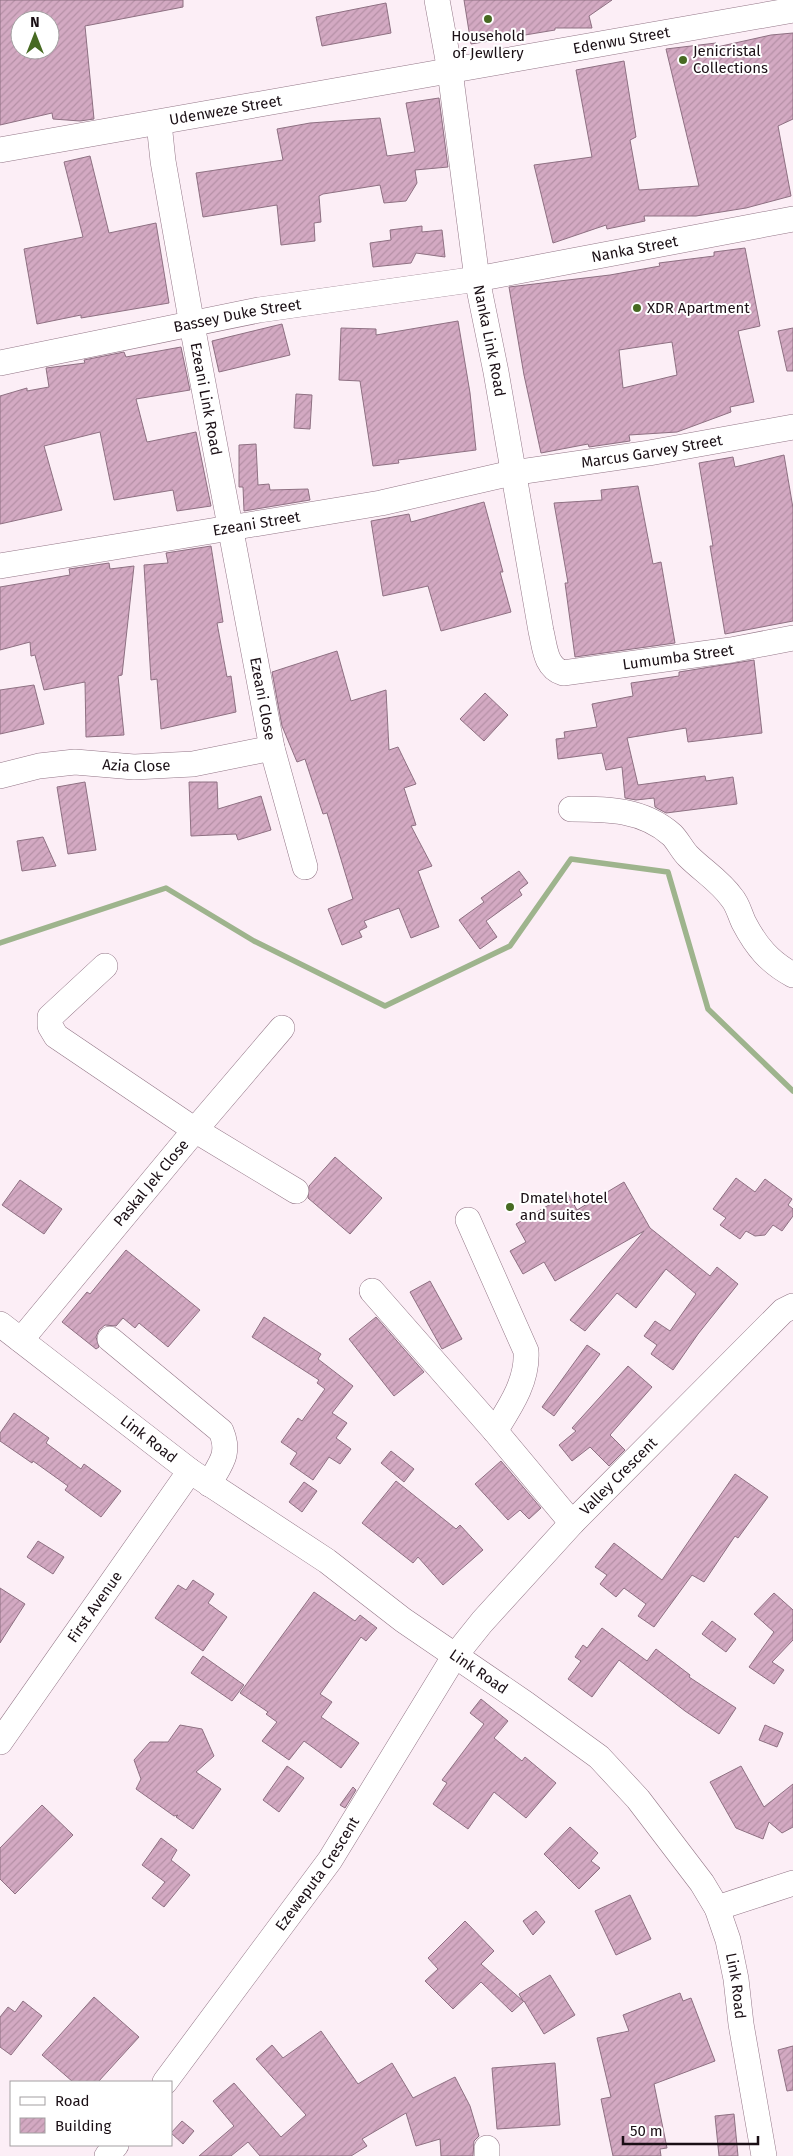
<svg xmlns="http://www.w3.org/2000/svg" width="793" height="2156" font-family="'Fira Sans',sans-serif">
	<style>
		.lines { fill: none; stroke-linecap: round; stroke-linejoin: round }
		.stream { stroke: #9eb48d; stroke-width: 5.5 }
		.building { fill: url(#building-hatch); stroke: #8e7082; fill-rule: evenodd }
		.minor-casing { stroke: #937687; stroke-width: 26 }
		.minor { stroke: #fff; stroke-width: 25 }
		.poi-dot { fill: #476a22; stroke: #fff; stroke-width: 2 }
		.labels { text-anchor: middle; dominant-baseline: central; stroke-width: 4; stroke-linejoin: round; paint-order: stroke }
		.poi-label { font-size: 15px; fill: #1a0f15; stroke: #fff; text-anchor: start }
		.street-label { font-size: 15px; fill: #1a0f15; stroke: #fff }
	</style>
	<defs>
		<pattern id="building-hatch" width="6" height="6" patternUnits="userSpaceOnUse" patternTransform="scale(1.25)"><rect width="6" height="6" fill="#d3a9c2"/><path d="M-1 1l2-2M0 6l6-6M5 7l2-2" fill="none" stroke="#b590a6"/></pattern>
	</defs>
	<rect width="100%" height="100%" fill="#fceef6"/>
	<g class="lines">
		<polyline class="stream" points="0,943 166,888 254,941 385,1006 510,946 571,859 668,872 708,1009 793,1091"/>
	</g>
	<g class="building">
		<path d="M0,0h183v7l-98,19 9,93 -14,2 -27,-2 -1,-6 -52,12zM20,20h30v30h-30z"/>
		<polygon points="464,0 612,0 589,16 592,28 555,28 555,30 471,44"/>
		<polygon points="386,3 391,33 322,46 316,17"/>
		<polygon points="793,33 793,119 778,126 791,196 746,208 696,216 644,216 645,221 607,229 606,225 553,243 534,165 592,157 576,70 624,61 636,137 630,140 639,190 699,186 666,49 716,43 717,47 771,35"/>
		<polygon points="439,98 448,167 415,170 417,183 406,201 384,203 380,185 323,194 319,196 321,222 314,223 315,241 281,245 277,205 203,217 196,173 283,160 277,129 310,123 380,118 387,156 415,152 406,103"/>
		<polygon points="90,156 109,233 156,223 169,303 81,318 81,315 37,324 24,249 83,237 64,162"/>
		<polygon points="422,226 422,232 442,230 445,257 416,253 411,263 373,267 370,243 391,240 390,230"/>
		<path d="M745,248l15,78 -22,5 16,71 -24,5 1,5 -54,20 -48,3 1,6 -41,6 -1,-3 -47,9 -17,-78 -15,-88 101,-12 50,-9 -1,-3 55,-7v-4zM672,342l5,33 -54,13 -4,-38z"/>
		<polygon points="458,321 470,393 476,450 398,460 399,463 373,466 360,381 339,380 341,328 376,329 376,335"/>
		<polygon points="282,324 290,355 219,372 212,341"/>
		<polygon points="793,328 793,371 787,371 778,331"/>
		<polygon points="181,347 190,390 136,399 147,442 196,432 211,506 177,511 173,490 114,500 100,432 44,446 62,510 0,524 0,396 27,388 27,391 49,387 46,368 85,363 84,360 124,352 126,357"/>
		<polygon points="296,394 312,395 310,429 294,428"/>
		<polygon points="256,444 258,485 269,484 270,490 308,489 310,500 244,511 243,487 239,487 239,445"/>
		<polygon points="784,455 793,508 793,621 725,634 710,546 713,546 699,463 733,457 735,467"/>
		<polygon points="638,486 653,564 661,562 675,643 575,657 565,583 568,583 554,503 602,500 601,490"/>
		<polygon points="484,502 503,572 500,572 511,612 441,631 428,586 383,596 371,521 409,514 411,522"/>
		<polygon points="211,546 223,622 217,623 227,677 231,676 236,712 161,729 157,679 151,680 144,565 168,563 166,553"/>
		<polygon points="109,563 110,569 134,566 122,675 118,676 124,735 86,737 85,682 44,690 35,655 31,656 30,642 0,650 0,587 70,575 69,569"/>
		<polygon points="337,651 351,701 386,690 389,750 398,747 416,784 404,788 416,825 411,826 432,866 418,871 439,927 411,938 399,908 364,921 367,927 359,931 362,937 342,945 328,909 353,899 327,813 323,814 305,759 297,762 282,726 272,672"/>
		<polygon points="754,660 762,733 688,742 686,728 627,738 638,785 705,776 706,781 733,777 737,804 666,813 655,807 654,798 636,800 625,798 622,767 606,770 602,753 558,759 556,739 565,738 564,732 597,727 592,704 633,696 631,683 679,676 679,672"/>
		<polygon points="34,685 44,724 0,734 0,690"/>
		<polygon points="485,693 508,715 484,741 460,719"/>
		<polygon points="85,782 96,850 68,854 57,787"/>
		<polygon points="189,782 217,782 218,809 261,796 271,830 238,840 236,834 191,836"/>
		<polygon points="43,837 56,866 22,871 17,841"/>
		<polygon points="519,871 528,883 519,890 522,895 486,921 497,937 480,949 459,920 484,902 481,898"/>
		<polygon points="335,1157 382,1198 350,1234 308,1198 309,1186"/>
		<polygon points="736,1178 755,1192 765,1179 792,1199 788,1205 793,1209 793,1216 782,1231 773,1225 765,1235 755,1236 746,1231 740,1239 720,1225 726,1218 713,1209"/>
		<polygon points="20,1180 62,1209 44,1234 2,1205"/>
		<polygon points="624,1182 650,1228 710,1276 717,1267 738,1284 698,1334 673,1370 651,1354 657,1345 644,1336 655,1321 670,1331 696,1294 666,1269 636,1308 617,1293 585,1331 570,1320 644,1231 555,1281 544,1262 523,1274 510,1251 526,1242 516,1224 568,1194 577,1210"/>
		<polygon points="126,1250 200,1310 168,1347 139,1323 135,1328 123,1318 116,1326 105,1325 99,1330 96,1337 99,1347 96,1349 62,1322 87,1292 90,1294"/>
		<polygon points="430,1281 462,1339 442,1349 410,1292"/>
		<polygon points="264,1317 321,1354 318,1359 353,1386 332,1413 347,1423 336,1438 351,1449 340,1464 329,1457 313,1480 290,1464 297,1453 281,1442 298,1418 302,1421 325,1389 317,1383 319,1380 252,1337"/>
		<polygon points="376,1317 424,1372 394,1396 349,1339"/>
		<polygon points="587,1345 600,1354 554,1416 542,1407"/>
		<polygon points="628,1366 652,1387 610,1435 625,1450 609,1466 590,1447 572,1461 559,1445 576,1431 572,1428"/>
		<polygon points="14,1413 49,1438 46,1443 81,1469 84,1464 121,1491 101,1517 65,1490 68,1486 33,1461 32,1463 0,1441 0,1433"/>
		<polygon points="391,1451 414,1469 404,1482 381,1463"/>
		<polygon points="501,1461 541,1508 529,1519 520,1510 508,1520 475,1484"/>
		<polygon points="735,1474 768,1497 738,1538 735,1536 704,1582 692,1575 654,1627 638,1616 646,1604 624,1588 616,1597 600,1584 607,1575 595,1567 614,1543 662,1580"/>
		<polygon points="396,1481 456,1529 460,1525 483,1550 443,1585 418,1557 413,1563 362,1523"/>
		<polygon points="304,1482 317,1491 302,1512 289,1502"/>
		<polygon points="38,1541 64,1557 53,1574 27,1557"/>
		<polygon points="193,1580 214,1594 208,1603 227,1617 203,1651 155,1618 178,1585 186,1590"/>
		<polygon points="0,1588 25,1604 0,1643"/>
		<polygon points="314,1592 355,1621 360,1615 377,1628 366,1641 361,1637 320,1694 332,1702 321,1717 359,1743 341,1768 304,1741 289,1760 262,1741 277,1722 266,1714 268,1712 240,1693"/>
		<polygon points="774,1593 793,1610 793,1640 772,1662 784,1670 774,1684 749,1667 774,1632 754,1614"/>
		<polygon points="712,1621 736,1639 726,1652 702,1634"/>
		<polygon points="602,1628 647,1661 656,1649 690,1675 689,1677 736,1708 719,1734 685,1711 619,1660 592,1697 568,1679 581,1661 575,1657 583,1645 587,1648"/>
		<polygon points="203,1656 244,1685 232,1701 191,1673"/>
		<polygon points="481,1699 508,1721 494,1738 522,1761 525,1757 556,1783 526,1818 494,1792 468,1829 433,1804 447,1783 442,1780 484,1724 470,1713"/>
		<polygon points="180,1725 202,1729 214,1756 196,1772 221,1789 193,1829 176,1817 178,1815 174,1816 136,1789 141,1779 134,1760 150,1742 168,1742"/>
		<polygon points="765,1725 783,1733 777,1747 759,1740"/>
		<polygon points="287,1766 304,1778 279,1812 263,1800"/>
		<polygon points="741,1766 764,1807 793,1784 793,1827 782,1833 769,1822 763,1839 736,1828 710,1782"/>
		<polygon points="353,1787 356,1790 345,1808 340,1805"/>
		<polygon points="42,1805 73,1835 15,1894 0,1879 0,1848"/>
		<polygon points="570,1827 598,1853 591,1861 600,1868 579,1889 544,1854"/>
		<polygon points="161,1838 177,1850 171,1860 190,1875 164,1907 152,1898 165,1882 142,1865"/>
		<polygon points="630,1895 651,1939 616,1955 595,1911"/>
		<polygon points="536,1911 545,1922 533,1935 523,1921"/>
		<polygon points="465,1921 494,1951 481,1964 523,2001 519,1994 550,1975 575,2015 544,2034 524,2001 512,2012 481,1982 453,2009 425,1981 438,1969 428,1958"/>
		<polygon points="680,1993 683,2001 691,1998 715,2061 654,2084 667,2148 660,2149 661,2156 613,2156 601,2099 611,2097 597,2038 629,2031 623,2015"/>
		<polygon points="94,1997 139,2037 98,2082 73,2082 42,2055"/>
		<polygon points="23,2001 42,2016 11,2055 0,2047 0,2017 8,2007 15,2012"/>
		<polygon points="321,2031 358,2084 392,2063 413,2098 455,2077 470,2106 479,2136 474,2141 473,2156 441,2156 440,2139 416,2146 406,2113 362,2139 367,2146 351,2156 260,2156 248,2142 231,2156 199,2156 234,2126 213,2101 234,2083 281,2137 306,2115 256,2059 272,2045 283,2058"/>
		<polygon points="793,2046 793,2090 787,2091 778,2050"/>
		<polygon points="555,2063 560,2125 497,2129 492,2068"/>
		<polygon points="734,2114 738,2156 719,2156 715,2116"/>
		<polygon points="182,2121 194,2131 183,2144 171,2133"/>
	</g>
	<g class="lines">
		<defs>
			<g id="minor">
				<path id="s1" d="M437,0l13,71 27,208 19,93 45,259c4,16 4,36 22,42l168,-23 62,-12"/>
				<path id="s2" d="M159,123l4,38 29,164 80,423 33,119"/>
				<path id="s3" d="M0,150l793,-140"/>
				<path id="s4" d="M0,363l259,-53 218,-31 316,-60"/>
				<path id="s5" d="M0,566l381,-63 131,-30 137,-20 144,-26"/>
				<path id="s6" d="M0,776l39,-10 36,-4 59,5 59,-3 79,-16"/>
				<path d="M571,809c36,0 72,0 101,26 6,6 10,15 16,21 15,15 32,25 44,42 6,7 8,17 12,25 12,23 25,39 49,52"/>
				<polyline points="105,966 50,1017 50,1026 56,1036 195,1130 296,1191"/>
				<path d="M468,1220l58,131c2,30 -16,56 -31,80"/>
				<polyline points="372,1291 495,1431 572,1523"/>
				<path id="s7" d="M0,1324l190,147 137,90 76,59 123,84 73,53 39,42 64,84 15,25 11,32 8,39 5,45 23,132"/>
				<path d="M110,1339l111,92c10,23 -1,33 -12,53"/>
				<path id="s8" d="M21,1340l174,-210 87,-102"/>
				<path id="s9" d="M0,1742l190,-271"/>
				<polyline points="717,1908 793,1883"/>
				<path id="s10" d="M165,2082l165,-222 124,-203 28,-35 90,-99 211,-212 10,-5"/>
				<polyline points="487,2148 487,2156"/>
				<polyline points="107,2156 116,2145"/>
			</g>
		</defs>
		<use href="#minor" class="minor-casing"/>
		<use href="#minor" class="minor"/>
	</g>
	<g class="poi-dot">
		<circle cx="488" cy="19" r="5"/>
		<circle cx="683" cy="60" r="5"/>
		<circle cx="637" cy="308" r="5"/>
		<circle cx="510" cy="1207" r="5"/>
	</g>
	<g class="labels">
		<g class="poi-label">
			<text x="488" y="36" text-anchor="middle">Household<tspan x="488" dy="17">of Jewllery</tspan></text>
			<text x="693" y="51">Jenicristal<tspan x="693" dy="17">Collections</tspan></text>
			<text x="647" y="308">XDR Apartment</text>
			<text x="520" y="1198">Dmatel hotel<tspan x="520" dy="17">and suites</tspan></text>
		</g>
		<g class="street-label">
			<text stroke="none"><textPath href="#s3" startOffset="631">Edenwu Street</textPath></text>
			<text stroke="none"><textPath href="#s3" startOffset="229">Udenweze Street</textPath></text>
			<text stroke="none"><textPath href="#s4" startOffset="645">Nanka Street</textPath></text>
			<text stroke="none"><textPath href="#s4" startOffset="242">Bassey Duke Street</textPath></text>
			<text stroke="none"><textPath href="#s1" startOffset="345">Nanka Link Road</textPath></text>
			<text stroke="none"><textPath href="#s2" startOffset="280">Ezeani Link Road</textPath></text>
			<text stroke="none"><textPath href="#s5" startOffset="662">Marcus Garvey Street</textPath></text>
			<text stroke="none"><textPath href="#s5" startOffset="260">Ezeani Street</textPath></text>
			<text stroke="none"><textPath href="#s1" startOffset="806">Lumumba Street</textPath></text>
			<text stroke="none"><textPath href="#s2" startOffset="585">Ezeani Close</textPath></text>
			<text stroke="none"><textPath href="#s6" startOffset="138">Azia Close</textPath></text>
			<text stroke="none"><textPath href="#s8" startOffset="204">Paskal Jek Close</textPath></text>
			<text stroke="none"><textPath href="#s7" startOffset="188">Link Road</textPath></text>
			<text stroke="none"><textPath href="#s10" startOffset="759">Valley Crescent</textPath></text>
			<text stroke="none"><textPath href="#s9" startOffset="165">First Avenue</textPath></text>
			<text stroke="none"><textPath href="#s7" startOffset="592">Link Road</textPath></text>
			<text stroke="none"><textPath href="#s10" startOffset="258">Ezeweputa Crescent</textPath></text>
			<text stroke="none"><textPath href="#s7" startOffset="1012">Link Road</textPath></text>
		</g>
	</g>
	<rect x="10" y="2081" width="162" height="65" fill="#ffffff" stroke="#a39fa1"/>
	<rect x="20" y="2097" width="25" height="8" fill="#ffffff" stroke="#a39fa1"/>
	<text x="55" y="2106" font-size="15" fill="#1a0f15">Road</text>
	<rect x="20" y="2118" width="25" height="15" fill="url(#building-hatch)" stroke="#a39fa1"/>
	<text x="55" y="2131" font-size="15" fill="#1a0f15">Building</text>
	<g transform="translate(35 35)"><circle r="24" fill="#ffffff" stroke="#a39fa1"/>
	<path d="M0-4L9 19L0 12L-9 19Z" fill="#476a22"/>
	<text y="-8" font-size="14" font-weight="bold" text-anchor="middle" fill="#1a0f15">N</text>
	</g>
	<path d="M623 2136v8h135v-8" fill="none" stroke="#1a0f15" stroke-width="2.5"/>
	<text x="630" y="2136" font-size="15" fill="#1a0f15" stroke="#ffffff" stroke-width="4" paint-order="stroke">50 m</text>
</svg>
